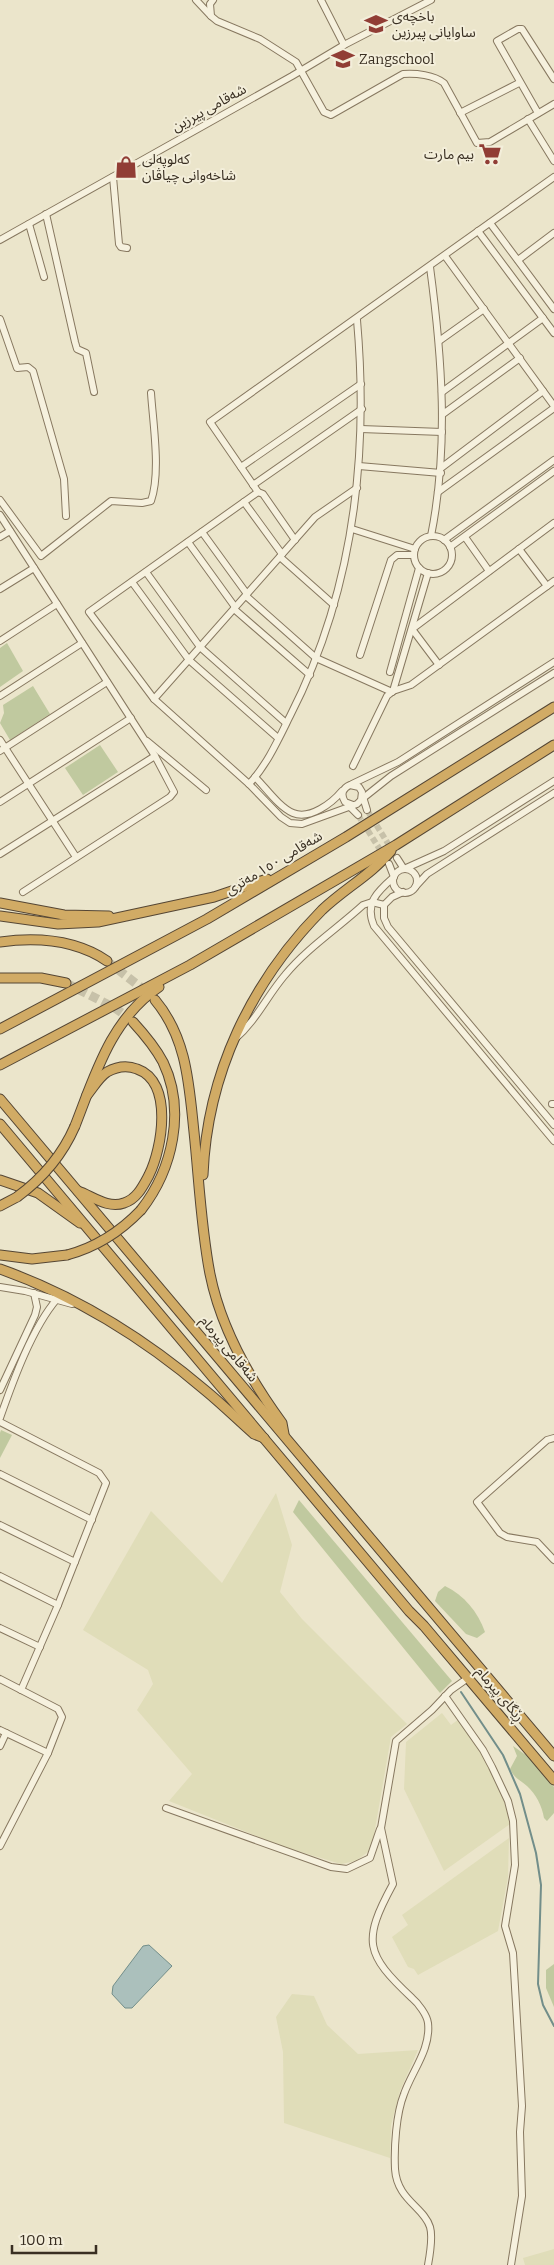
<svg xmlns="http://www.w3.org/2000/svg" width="554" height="2265" font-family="Bitter,'Noto Sans Arabic',serif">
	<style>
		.farmland { fill: #e0ddb9 }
		.green { fill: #c0c99f }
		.water { fill: #abc0bc; stroke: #728e8a }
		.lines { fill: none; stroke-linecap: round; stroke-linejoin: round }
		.stream { stroke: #728e8a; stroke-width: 2 }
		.minor-tunnel { stroke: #c7c1a9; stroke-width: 6; stroke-dasharray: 6 3; stroke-linecap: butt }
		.highway-tunnel { stroke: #c7c1a9; stroke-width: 9; stroke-dasharray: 9 4.5; stroke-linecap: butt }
		.minor-casing { stroke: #877860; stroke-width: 8 }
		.highway-casing { stroke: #554634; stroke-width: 11 }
		.minor { stroke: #f6f1de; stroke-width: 6 }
		.highway { stroke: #d1ab65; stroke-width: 9 }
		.highway-bridge-casing { stroke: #554634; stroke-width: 11; stroke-linecap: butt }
		.highway-bridge { stroke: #d1ab65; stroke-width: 9 }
		.labels { text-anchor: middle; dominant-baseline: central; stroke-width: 4; stroke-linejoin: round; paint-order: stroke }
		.poi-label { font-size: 14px; fill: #392f22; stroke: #f3eeda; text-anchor: start }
		.street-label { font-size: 14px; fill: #392f22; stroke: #f3eeda }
	</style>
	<rect width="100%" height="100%" fill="#ebe5cb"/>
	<g class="farmland">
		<polygon points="276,1493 292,1545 280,1592 302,1619 407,1724 391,1737 374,1835 369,1851 356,1861 341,1864 284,1847 169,1801 192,1774 137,1710 153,1684 148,1670 83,1630 151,1511 222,1583"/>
		<polygon points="442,1713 451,1725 459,1719 485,1757 503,1793 510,1824 444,1871 404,1789 406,1742"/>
		<polygon points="509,1838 508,1877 498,1931 418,1975 414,1969 408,1967 392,1937 408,1925 402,1915"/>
		<polygon points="292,1994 314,1996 327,2025 358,2054 418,2050 400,2091 391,2125 390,2158 284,2123 283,2052 276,2017"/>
		<polygon points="554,2249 554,2265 525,2265 523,2258"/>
	</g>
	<g class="green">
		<polygon points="7,643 23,671 0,687 0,648"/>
		<polygon points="33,686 50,714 10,740 0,723 4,713 3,705"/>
		<polygon points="100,745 118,772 83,795 65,768"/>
		<polygon points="1,1430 12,1435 0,1458 0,1433"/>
		<polygon points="299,1500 452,1681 440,1693 293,1512"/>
		<path d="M445,1586c19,9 33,26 40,46l-8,6 -11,-4 -31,-33 3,-9z"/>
		<path d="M513,1746l20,14 21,27v26l-7,8 -3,-3c-2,-12 -8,-24 -17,-32 -8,-7 -12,-7 -17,-17l7,-13z"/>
		<polygon points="554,1964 554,2007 546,1988 546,1970"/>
	</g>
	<polygon class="water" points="149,1945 172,1966 132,2008 125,2008 112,1994 113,1986 143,1946"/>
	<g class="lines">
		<polyline class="stream" points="461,1692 503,1755 520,1794 536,1853 541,1885 538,1984 543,2005 554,2026"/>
		<g class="minor-tunnel">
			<polyline points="367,810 397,858"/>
			<polyline points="358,815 384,856"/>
		</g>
		<g class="highway-tunnel">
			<polyline points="107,961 148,993"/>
			<polyline points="66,983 115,1008 133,1021"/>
		</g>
		<defs>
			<g id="minor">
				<polyline points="196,0 211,16"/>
				<path d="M213,0l-3,4 1,12 6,5 43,18 36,23 28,50 7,3 72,-41c13,-1 31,1 41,9l33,60 13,-1 64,-38"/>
				<polyline points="321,0 344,45"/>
				<polyline points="460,113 519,83"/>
				<polyline points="538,113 497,41 518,29 522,29 554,79"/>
				<polyline points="528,119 554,161"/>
				<polyline points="113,177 119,244 121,247 127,248"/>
				<polyline points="46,214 75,342 77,349 86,353 94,392"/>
				<polyline points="490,223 554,309"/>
				<polyline points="29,224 44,277"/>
				<polyline points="478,231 554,333"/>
				<polyline points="0,240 292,76 344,45 431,0"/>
				<polyline points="445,256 554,406"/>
				<polyline points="518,260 554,233"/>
				<path d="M430,267c12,90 19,179 1,269"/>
				<polyline points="0,319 17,368 28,367 33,371 64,479 66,516"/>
				<polyline points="439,341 484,309"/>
				<polyline points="442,392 543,318"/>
				<polyline points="443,414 520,358"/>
				<polyline points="361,429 442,432"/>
				<polyline points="359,466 441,473"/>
				<polyline points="241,467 361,384"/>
				<polyline points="441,468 543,391"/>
				<polyline points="253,485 362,409"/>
				<path d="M258,492l-169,120 65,87 95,85 32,33 9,6 12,1 55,-20 4,-4 1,-8 -3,-5 -9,-2c-7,3 -10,9 -5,17l8,3"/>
				<polyline points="438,492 554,408"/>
				<path d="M0,500l41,56 70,-55 31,2 9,-2c10,-28 2,-78 0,-108"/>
				<polyline points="244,502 282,554"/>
				<polyline points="0,515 155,756 174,792 170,797 23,892"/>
				<polyline points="352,529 415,549"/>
				<polyline points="202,532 247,594"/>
				<circle cx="433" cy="555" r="19"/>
				<polyline points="0,537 10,531"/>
				<polyline points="465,537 489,571"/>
				<polyline points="295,540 263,494 258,492 210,422 554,177"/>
				<polyline points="444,540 554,460"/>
				<polyline points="188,542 235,607"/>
				<polyline points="450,547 554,471"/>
				<polyline points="519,549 547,586"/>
				<polyline points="280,557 334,605"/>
				<polyline points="146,572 200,647 286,723"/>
				<polyline points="132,582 189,660 278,738"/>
				<polyline points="0,589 34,568"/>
				<polyline points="246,596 316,658 392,692"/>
				<polyline points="234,609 310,675"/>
				<polyline points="0,641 57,604"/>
				<polyline points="360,655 391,560 397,555 414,555"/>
				<polyline points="439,665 412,629 554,523"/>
				<polyline points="390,672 419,568"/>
				<polyline points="393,691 428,573"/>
				<polyline points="0,696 82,643"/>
				<polyline points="154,699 307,526 315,517 357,488"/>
				<polyline points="0,740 76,857"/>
				<polyline points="147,741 206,790"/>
				<polyline points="0,751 107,682"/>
				<polyline points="353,766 387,696 393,691 411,685 554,581"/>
				<path d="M255,777c11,11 24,30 38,36 17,7 39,-10 49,-22"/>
				<path d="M249,784c18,-19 30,-46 41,-68 63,-123 79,-260 67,-396"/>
				<polyline points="352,784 398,762 554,662"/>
				<polyline points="363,797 367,810"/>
				<polyline points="362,799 391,776 554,673"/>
				<polyline points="0,802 131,718"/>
				<polyline points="348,805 358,815"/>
				<polyline points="0,854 155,756"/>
				<polyline points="397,858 404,869 444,851 554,781"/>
				<path d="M389,864l5,13c-16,14 -30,26 -20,49l180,215"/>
				<circle cx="405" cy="881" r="12"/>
				<polyline points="416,886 427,874 554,793"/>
				<polyline points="403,892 392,897 384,905 384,918 388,927 554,1125"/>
				<path d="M235,1039c21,-18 32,-43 50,-64 21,-26 53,-47 78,-70l9,-3 12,3"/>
				<polyline points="552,1104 554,1104"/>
				<polyline points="0,1287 25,1291 72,1304"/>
				<polyline points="0,1390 35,1315 37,1307 34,1293"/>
				<path d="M0,1418c13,-37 32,-90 57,-119"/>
				<polyline points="0,1422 99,1473 106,1483 58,1605 21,1690"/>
				<polyline points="554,1438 547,1440 477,1502 500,1533 507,1537 537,1542 554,1560"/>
				<polyline points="0,1474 92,1520"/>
				<polyline points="0,1525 75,1562"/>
				<polyline points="0,1576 58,1605"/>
				<polyline points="0,1628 40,1647"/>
				<polyline points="0,1679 58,1709 62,1717 48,1753 0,1846"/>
				<polyline points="445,1696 483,1750 492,1767 508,1801 513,1821 515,1865 505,1926 513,1953 522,2106 520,2132 522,2196 511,2265"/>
				<polyline points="0,1730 48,1753"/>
				<polyline points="0,1746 6,1733"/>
				<polyline points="166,1808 331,1867 347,1869 370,1858 380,1829"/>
				<path d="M428,2265c2,-11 5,-28 2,-38 -6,-20 -33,-27 -35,-58 -1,-21 1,-55 9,-75 8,-23 27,-45 24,-71 -1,-8 -10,-20 -16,-25 -47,-44 -50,-57 -19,-114l-12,-56 15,-87 36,-31 19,-20 17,-12"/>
			</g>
			<g id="highway">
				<polyline points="0,903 64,915 109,916"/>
				<polyline points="0,916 58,924 98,922 214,897 267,879"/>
				<path d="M0,942c37,-5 76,-2 107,19"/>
				<polyline points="0,978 41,978 66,983"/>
				<path d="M155,1000c32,38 34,85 39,132 5,47 7,96 16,142 11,55 39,104 72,149l2,11"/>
				<path d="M133,1022c11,12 22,25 30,40 23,48 10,107 -22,148"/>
				<polyline points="0,1029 207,919 346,837 554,707"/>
				<polyline points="0,1065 190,965 396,845 554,745"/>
				<polyline points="0,1099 554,1756"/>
				<path d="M0,1124c136,163 274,324 409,487l15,15 130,154"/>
				<path d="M75,1126c20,-51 36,-107 84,-139"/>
				<path d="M203,1175c4,-101 48,-193 119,-265 22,-21 50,-36 69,-59"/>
				<polyline points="0,1180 38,1193 80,1223"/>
				<path d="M78,1191c14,5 30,18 46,12 13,-4 19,-17 25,-28 13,-26 25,-93 -12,-106 -10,-4 -21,-2 -30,3 -8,5 -14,16 -20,23"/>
				<polyline points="0,1206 17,1197"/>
				<polyline points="0,1255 32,1259 67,1255"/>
				<path d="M0,1269c76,27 145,70 206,122 17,14 32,29 48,43l10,4"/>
			</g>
		</defs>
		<use href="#minor" class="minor-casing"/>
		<use href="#highway" class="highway-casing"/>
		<use href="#minor" class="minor"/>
		<use href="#highway" class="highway"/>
		<defs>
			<g id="highway-bridge">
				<path d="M17,1197c26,-19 45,-41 58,-71"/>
				<path d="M67,1255c30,-8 53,-23 74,-45"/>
			</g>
		</defs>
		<use href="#highway-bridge" class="highway-bridge-casing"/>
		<use href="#highway-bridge" class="highway-bridge"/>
	</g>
	<defs>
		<symbol id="school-bare" viewBox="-9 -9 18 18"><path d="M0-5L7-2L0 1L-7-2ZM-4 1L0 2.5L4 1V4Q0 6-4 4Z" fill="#913d35" stroke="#f3eeda" stroke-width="2.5" paint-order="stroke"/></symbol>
		<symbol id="supermarket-bare" viewBox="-9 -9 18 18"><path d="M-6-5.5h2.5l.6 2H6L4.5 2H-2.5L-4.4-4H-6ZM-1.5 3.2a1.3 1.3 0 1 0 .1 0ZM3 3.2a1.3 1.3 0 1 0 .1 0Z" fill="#913d35" stroke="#f3eeda" stroke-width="2.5" paint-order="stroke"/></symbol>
		<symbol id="shop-bare" viewBox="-9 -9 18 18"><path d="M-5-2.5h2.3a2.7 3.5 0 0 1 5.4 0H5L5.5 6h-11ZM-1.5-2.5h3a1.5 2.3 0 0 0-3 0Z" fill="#913d35" stroke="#f3eeda" stroke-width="2.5" paint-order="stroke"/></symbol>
	</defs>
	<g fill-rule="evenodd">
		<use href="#school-bare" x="360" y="8" width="32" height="32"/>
		<use href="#school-bare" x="327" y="43" width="32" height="32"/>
		<use href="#supermarket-bare" x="474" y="138" width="32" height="32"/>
		<use href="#shop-bare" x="110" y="151" width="32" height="32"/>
	</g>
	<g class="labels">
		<g class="poi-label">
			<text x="392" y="16">باخچەی<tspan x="392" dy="16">ساوایانی پیرزین</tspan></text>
			<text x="359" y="59">Zangschool</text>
			<text x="474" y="154" text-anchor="end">بیم مارت</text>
			<text x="142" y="159">کەلوپەلی<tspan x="142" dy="16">شاخەوانی چیاڤان</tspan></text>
		</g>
		<g class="street-label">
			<text transform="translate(209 108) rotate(-29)">شەقامی پیرزین</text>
			<text transform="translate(274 863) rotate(-31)">شەقامی ١٥٠ مەتری</text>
			<text transform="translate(229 1349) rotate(50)">شەقامی پیرمام</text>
			<text transform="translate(500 1694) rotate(50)">ڕێگای پیرمام</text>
		</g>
	</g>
	<path d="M12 2245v8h84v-8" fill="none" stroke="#392f22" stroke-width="2.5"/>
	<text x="20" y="2245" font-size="15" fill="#392f22" stroke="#f3eeda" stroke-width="4" paint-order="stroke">100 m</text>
</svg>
